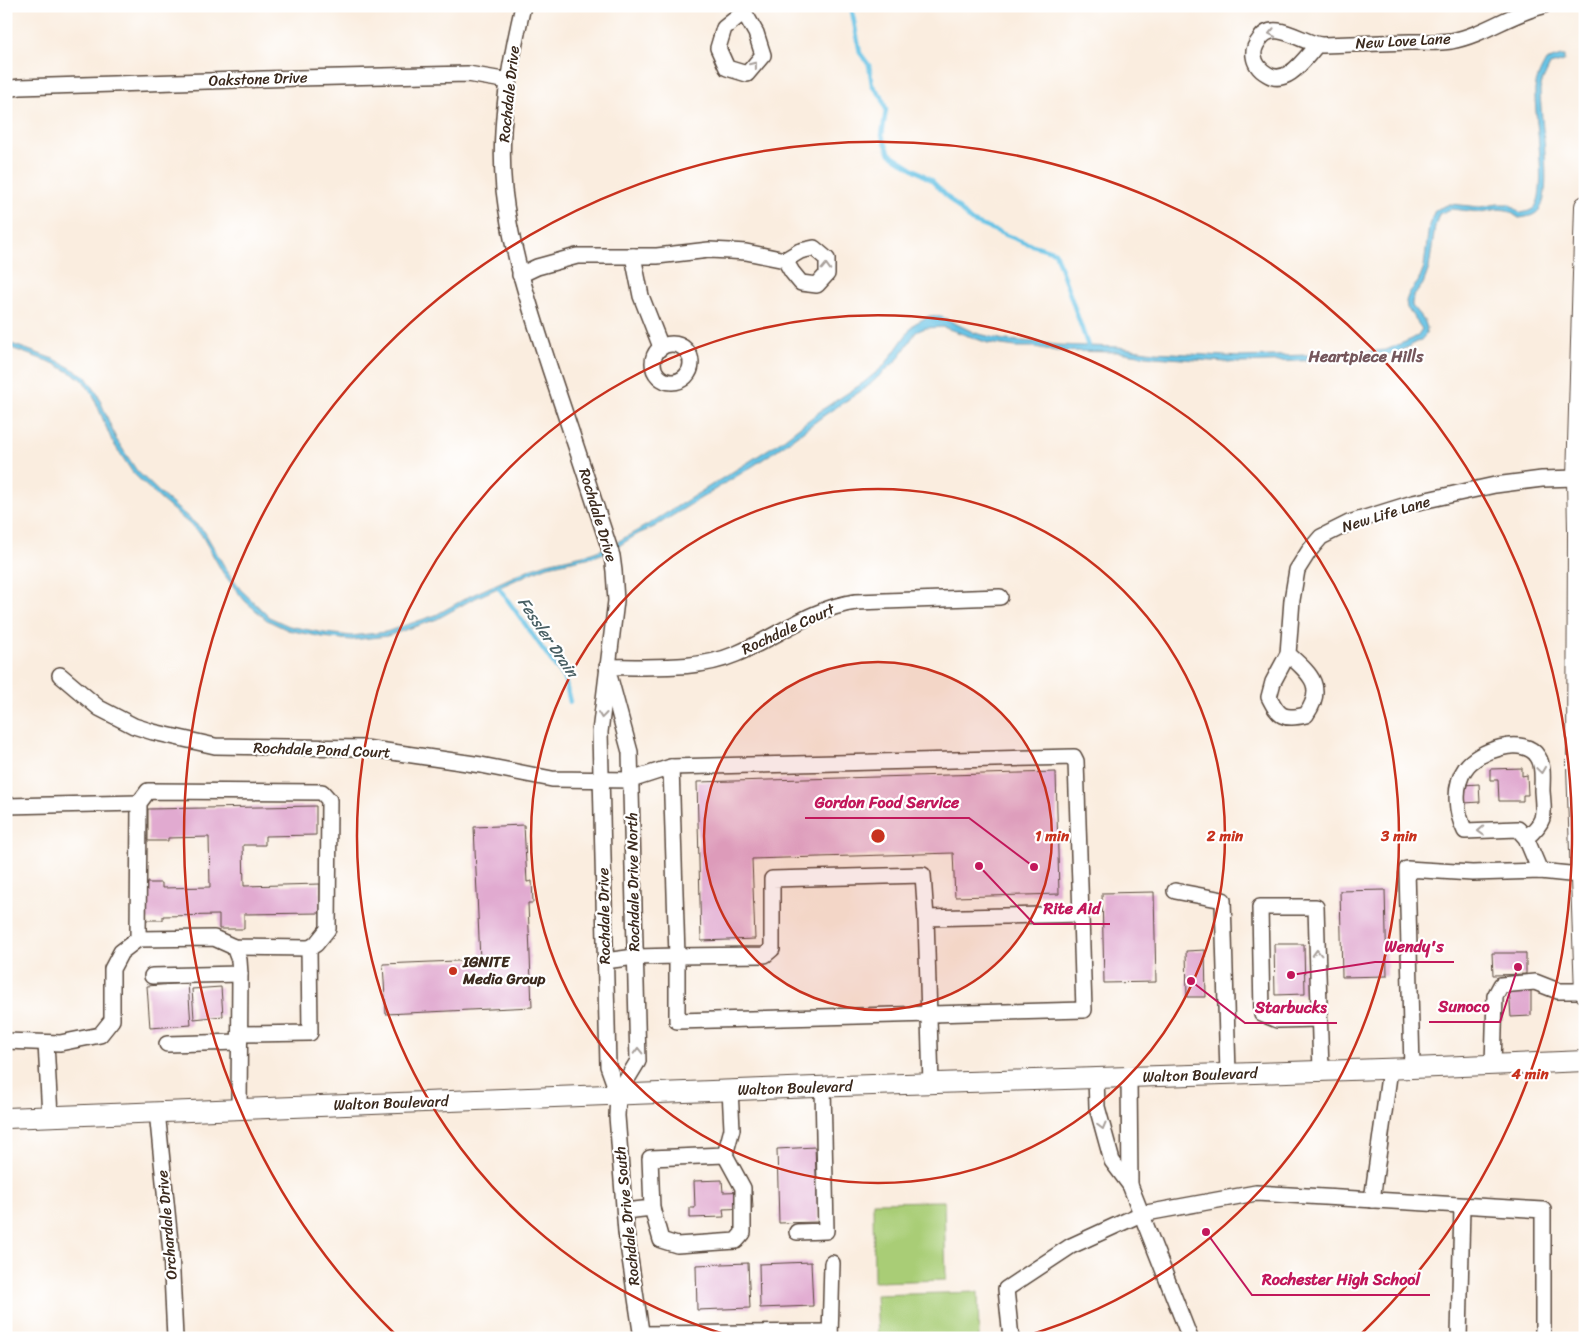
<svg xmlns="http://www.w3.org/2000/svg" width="1591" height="1344" font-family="Sriracha,sans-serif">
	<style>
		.green { fill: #a9cd76; stroke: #727c4a }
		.water { fill: #67c3e5; stroke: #517682 }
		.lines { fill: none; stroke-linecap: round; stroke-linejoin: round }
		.stream { stroke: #67c3e5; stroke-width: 4.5 }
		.building { fill: #e1aad0 }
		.minor-casing { stroke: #58473b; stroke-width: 18 }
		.major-casing { stroke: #58473b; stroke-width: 22 }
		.minor { stroke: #fff; stroke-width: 15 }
		.major { stroke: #fff; stroke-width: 20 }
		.oneway { stroke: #a79f9a }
		.ring { fill: none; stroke: #c8321e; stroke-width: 2.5 }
		.poi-dot { fill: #c8321e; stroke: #fff; stroke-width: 2 }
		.labels { text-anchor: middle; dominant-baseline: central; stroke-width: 4.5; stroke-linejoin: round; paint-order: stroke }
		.street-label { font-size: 15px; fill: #3b2a1e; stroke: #fff }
		.poi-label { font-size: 15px; font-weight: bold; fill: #3b2a1e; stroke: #fff; text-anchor: start }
		.neighbourhood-label { font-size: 16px; font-weight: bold; fill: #75575c; stroke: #fff }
		.water-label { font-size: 16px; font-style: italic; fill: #4a6064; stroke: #fff }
		.centre { fill: #c8321e; stroke: #fff; stroke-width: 2.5 }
		.ring-label { font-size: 15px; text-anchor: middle; font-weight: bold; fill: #c8321e; stroke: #fff; stroke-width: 4.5; stroke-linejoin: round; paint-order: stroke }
		.leader { fill: none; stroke: #c2185b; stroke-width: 2 }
		.callout-dot { fill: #c2185b; stroke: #fff; stroke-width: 2 }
		.callout-label { font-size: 16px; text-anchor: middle; font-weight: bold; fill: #c2185b; stroke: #fff; stroke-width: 4.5; stroke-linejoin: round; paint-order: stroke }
	</style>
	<rect width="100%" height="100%" fill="#fff"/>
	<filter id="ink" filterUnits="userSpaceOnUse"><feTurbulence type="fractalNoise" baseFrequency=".02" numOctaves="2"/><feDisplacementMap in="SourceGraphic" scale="10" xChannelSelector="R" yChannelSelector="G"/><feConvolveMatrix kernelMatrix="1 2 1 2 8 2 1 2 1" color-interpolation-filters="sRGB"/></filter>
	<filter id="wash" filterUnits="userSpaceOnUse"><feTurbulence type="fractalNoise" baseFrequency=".0096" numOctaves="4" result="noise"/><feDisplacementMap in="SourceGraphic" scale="20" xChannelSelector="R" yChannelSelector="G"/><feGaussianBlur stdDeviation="1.12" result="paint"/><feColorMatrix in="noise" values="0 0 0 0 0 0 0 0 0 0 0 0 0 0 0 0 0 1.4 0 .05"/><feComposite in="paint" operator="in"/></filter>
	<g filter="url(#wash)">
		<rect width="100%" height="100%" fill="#faeddf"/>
		<g class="green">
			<polygon points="944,1201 946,1280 874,1282 873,1202"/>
			<polygon points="978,1292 979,1338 878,1338 876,1295"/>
		</g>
		<path class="water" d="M1561,56h3v5l-14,4 -8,17 -2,8c0,25 13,100 0,119 -5,7 -13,8 -21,9l-12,-8 -8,-1 -19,3 -29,-3 -12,5 -4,12 -6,42 -6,16 -9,12 -2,6v4l13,16 2,6 -1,6 -5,6 -23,12 -20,5 -26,2 -112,4 -86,-6 -36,-5 -62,-1 -21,-4h-19l-28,-4 -45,-16 -18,1 -9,4 -18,27 -31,28 -41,27 -42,31 -31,21 -99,61 -16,7 -26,16 -16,6 -48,10 -17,7 -60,27 -34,19 -50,17 -35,4 -29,-3 -35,-7 -21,-10 -22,-19 -22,-28 -22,-39 -42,-36 -26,-25 -21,-32 -19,-46 -11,-16 -27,-15 -49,-18v-4l50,18 29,16 12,17 19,46 21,32 25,24 42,36 23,40 13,18 29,28 20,9 35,7 28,3 34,-4 32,-11 18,-6 34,-19 60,-27 17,-6 45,-10 18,-7 39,-22 101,-63 31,-20 42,-32 40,-26 21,-17 30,-42 15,-8h11l35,17 29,7 32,2 20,3 62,2 36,5 87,5 100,-3 45,-4 26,-11 5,-3 5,-7 -15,-21 -1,-7 3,-8 9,-11 6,-15 5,-42 6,-15 15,-6 30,3 18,-3h11l12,9c5,-1 10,-2 14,-6 13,-16 -1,-94 0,-117 1,-11 6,-20 11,-29z"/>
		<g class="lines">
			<g class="stream">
				<polyline points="851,6 860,53 869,65 872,85 882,97 886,110 882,135 890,154 931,180 971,221 1026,243 1055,252 1088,346"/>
				<polyline points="499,588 565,680 570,702"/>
			</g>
		</g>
		<g id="blocks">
			<g class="building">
				<polygon points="1522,768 1522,776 1527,775 1528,795 1523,795 1523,801 1499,801 1498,780 1490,780 1490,769"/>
				<polygon points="1056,772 1059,894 955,897 953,853 752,859 755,939 701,941 697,782"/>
				<polygon points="1479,784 1480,802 1464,803 1463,785"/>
				<polygon points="316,806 316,835 265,836 265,845 243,845 244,886 320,884 320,913 244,914 244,929 219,929 219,915 163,916 163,920 146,920 145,883 162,883 162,888 210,887 209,837 168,838 168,841 148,841 148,809"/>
				<polygon points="524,825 527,882 532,881 533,903 528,903 532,1007 386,1014 383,964 480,960 474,827"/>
				<polygon points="1385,890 1387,976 1342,977 1340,891"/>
				<polygon points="1154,892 1156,982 1104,983 1102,893"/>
				<polygon points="1274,944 1304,944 1305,994 1275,995"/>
				<polygon points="1205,950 1206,997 1187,997 1186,951"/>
				<polygon points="1492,953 1526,953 1526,974 1493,975"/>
				<polygon points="188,983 191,1025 150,1028 147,986"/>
				<polygon points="221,987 223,1016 194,1019 192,989"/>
				<polygon points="1509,989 1531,989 1531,1015 1530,1016 1511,1017"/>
				<polygon points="815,1147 818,1222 779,1223 777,1149"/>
				<polygon points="722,1180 723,1192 752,1191 753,1208 723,1209 724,1217 690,1218 690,1208 695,1208 694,1181"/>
				<polygon points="811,1262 813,1306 760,1308 759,1264"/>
				<polygon points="748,1263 750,1308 697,1310 696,1265"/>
			</g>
		</g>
	</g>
	<g filter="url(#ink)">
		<use href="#blocks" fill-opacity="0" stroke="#58473b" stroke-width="1"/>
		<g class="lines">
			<defs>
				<g id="minor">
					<path d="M523,6c-14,60 -25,123 -19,184 7,62 27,120 46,179 21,62 42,125 62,187l2,15 2,30 -16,131 8,334 10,28 -1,22 9,116 16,106"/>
					<polyline points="744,6 744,12 756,33 763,55 747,74 727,68 718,48 724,28 744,12"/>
					<path d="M1317,45c-12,13 -30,42 -50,29 -7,-4 -12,-10 -13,-18 -1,-6 2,-12 6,-17 14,-22 46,7 63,6 29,-1 58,-2 87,-3 13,0 28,1 41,-1 33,-6 60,-28 92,-35"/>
					<polyline points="6,89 20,87 298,78 468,74 509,81"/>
					<polyline points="633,256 641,296 661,347"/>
					<polyline points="520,275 537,267 577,256 657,256 709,250 730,251 746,252 785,260 800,251 814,248 827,259 827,274 817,285 801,283 792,272 785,260"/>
					<circle cx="672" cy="363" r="19"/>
					<path d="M1288,654c22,20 38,32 18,61 -23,5 -27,2 -37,-18l4,-15 15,-28 4,-54 5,-30 12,-19 12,-14 28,-14 64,-20 82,-18 47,-6 35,-1"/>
					<path d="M607,667c43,-1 89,4 129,-13 41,-17 76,-46 120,-52l144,-5"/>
					<polyline points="60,675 99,708 134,726 153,732 215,746 365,748 481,765 552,779 631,780 671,767 1074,757 1076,761 1084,1010 677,1021 677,956 635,957 605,961"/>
					<polyline points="609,675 630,752 638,1061 618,1094"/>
					<polyline points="671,767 677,956 765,955 772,949 772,879 923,875 926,918 1081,914"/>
					<polygon points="148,791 322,792 329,800 328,929 316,944 310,948 234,947 214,938 138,939 139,803"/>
					<polyline points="6,806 139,803"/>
					<path d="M1526,838c20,-17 18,-22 16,-47 0,-11 2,-25 -4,-34 -13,-23 -62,-6 -73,12 -12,17 -9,44 0,62l53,-2 8,9 14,33"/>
					<polyline points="1175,891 1223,900 1228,1074"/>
					<polyline points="926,918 931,1084"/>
					<polyline points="234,947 239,960 240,974 239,1108"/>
					<polyline points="152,976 240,974"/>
					<polyline points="1319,1019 1277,1020 1262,1014 1260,907 1316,907 1321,1071"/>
					<polyline points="240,1034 310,1033 309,948"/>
					<polyline points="6,1041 60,1043 100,1035 112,1020 112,969 121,952 138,939"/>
					<polyline points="46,1043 50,1116"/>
					<polyline points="167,1044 239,1042"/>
					<polyline points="1493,1065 1495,996 1501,985 1535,982 1558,991 1585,991"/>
					<polyline points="1412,1068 1407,869 1472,873 1540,871 1579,875"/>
					<polyline points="1129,1077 1130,1185"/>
					<polyline points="1096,1078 1097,1107 1112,1161 1130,1185 1190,1338"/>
					<polyline points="157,1111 171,1252 175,1338"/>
					<polyline points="1372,1200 1390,1069"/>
					<polyline points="652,1208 661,1240 677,1245 736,1241 743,1233 743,1188 725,1155"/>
					<polyline points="625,1211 652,1208 650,1158 725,1155 732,1129 730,1090"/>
					<polyline points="797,1232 826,1231 823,1087"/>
					<polyline points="641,1334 830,1332"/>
					<polyline points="830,1338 832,1263"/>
					<polyline points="1011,1338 1006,1289 1071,1246 1141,1214 1256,1193 1543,1210 1543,1338"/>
					<polyline points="1459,1338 1462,1206"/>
				</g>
				<g id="major">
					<polyline points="1585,206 1577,478 1578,531 1577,766 1585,993"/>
					<polyline points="6,1118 841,1086 1412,1068 1585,1061"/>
				</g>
			</defs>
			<use href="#minor" class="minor-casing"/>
			<use href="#major" class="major-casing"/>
			<use href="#minor" class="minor"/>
			<use href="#major" class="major"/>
		</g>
		<defs><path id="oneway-chevron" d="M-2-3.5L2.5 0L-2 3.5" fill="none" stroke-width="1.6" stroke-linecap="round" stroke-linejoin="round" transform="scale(1.25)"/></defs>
		<g class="oneway">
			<use href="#oneway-chevron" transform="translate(1272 33) rotate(169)"/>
			<use href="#oneway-chevron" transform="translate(754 65) rotate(-52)"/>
			<use href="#oneway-chevron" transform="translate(826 267) rotate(-88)"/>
			<use href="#oneway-chevron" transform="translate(602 715) rotate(96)"/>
			<use href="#oneway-chevron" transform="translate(1541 770) rotate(82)"/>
			<use href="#oneway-chevron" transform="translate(1481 831) rotate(178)"/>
			<use href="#oneway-chevron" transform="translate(1317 953) rotate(-92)"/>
			<use href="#oneway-chevron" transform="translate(638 1051) rotate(-91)"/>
			<use href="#oneway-chevron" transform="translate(1102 1126) rotate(75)"/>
		</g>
	</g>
	<circle cx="878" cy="836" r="174" fill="#c8321e" fill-opacity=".12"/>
	<g class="ring">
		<circle cx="878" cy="836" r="174"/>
		<circle cx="878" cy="836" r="347"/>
		<path d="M734 1337A521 521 0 1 1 1022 1337"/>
		<path d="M396 1335A694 694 0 1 1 1360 1335"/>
	</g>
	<circle class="poi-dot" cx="453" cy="971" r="5"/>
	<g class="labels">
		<g class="street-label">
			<text transform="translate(1403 41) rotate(-3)">New Love Lane</text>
			<text transform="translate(258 79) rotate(-2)">Oakstone Drive</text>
			<text transform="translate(509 94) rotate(-84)">Rochdale Drive</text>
			<text transform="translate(1386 514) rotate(-17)">New Life Lane</text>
			<text transform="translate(598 515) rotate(73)">Rochdale Drive</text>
			<text transform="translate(788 629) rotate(-25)">Rochdale Court</text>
			<text transform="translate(322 750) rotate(2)">Rochdale Pond Court</text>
			<text transform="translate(633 882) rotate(-91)">Rochdale Drive North</text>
			<text transform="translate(604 916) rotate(-91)">Rochdale Drive</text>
			<text transform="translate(1200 1075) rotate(-2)">Walton Boulevard</text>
			<text transform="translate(795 1088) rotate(-2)">Walton Boulevard</text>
			<text transform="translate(391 1103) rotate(-2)">Walton Boulevard</text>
			<text transform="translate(627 1216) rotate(-96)">Rochdale Drive South</text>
			<text transform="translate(167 1225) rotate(-95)">Orchardale Drive</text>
		</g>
		<g class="poi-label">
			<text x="463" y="962">IGNITE<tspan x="463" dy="17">Media Group</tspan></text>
		</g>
		<g class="neighbourhood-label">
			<text x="1366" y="356">Heartpiece Hills</text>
		</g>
		<g class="water-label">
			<text transform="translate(548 637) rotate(56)">Fessler Drain</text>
		</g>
	</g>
	<circle cx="878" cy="836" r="8" class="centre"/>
	<g class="ring-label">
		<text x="1052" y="841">1 min</text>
		<text x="1225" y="841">2 min</text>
		<text x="1399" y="841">3 min</text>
		<text x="1530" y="1079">4 min</text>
	</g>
	<path class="leader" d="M1034 867L969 818H805M979 866L1034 924H1110M1291 975L1375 962H1454M1518 967L1500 1022H1429M1191 981L1245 1023H1337M1206 1232L1252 1295H1430"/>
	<g class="callout-dot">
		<circle cx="1034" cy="867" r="5"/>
		<circle cx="979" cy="866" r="5"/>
		<circle cx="1291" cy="975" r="5"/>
		<circle cx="1518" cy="967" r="5"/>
		<circle cx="1191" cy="981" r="5"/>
		<circle cx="1206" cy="1232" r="5"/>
	</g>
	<g class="callout-label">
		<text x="887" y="808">Gordon Food Service</text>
		<text x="1072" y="914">Rite Aid</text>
		<text x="1414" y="952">Wendy's</text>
		<text x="1464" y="1012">Sunoco</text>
		<text x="1291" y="1013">Starbucks</text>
		<text x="1341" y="1285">Rochester High School</text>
	</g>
	<rect width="1591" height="1344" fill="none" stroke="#fff" stroke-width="25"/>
</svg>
